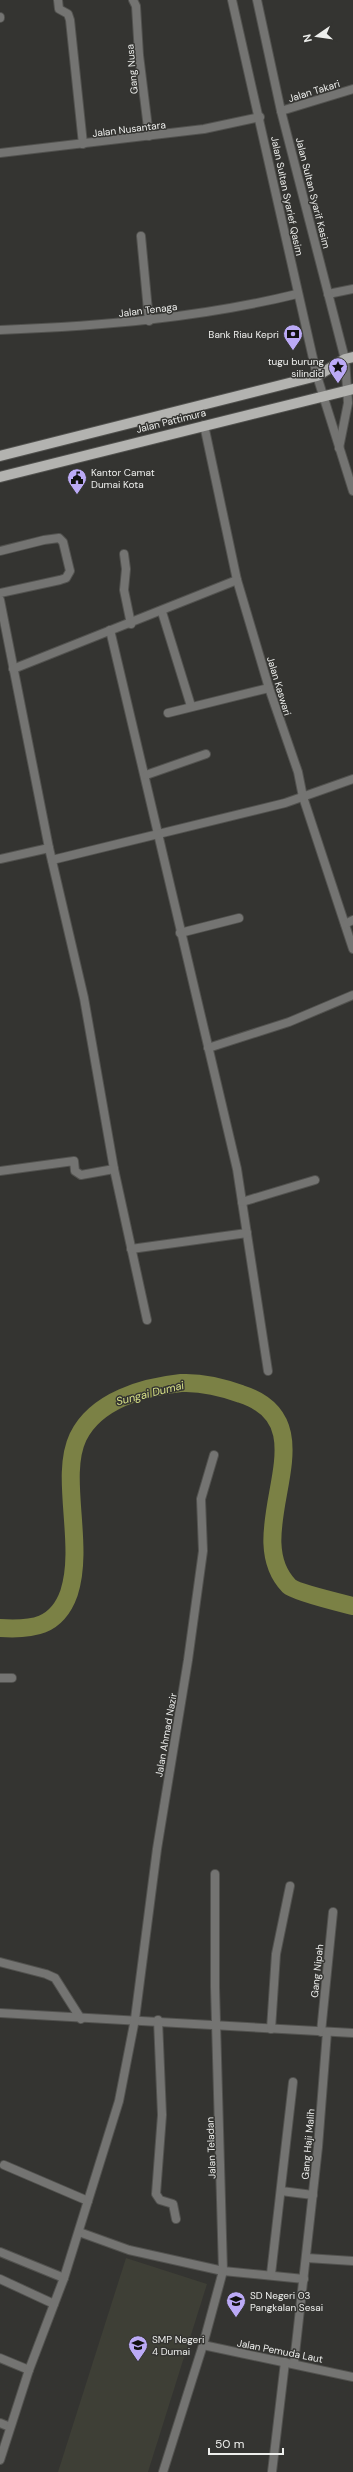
<svg xmlns="http://www.w3.org/2000/svg" width="353" height="2472" font-family="'DM Sans',sans-serif">
	<style>
		.built { fill: #3e3f36 }
		.lines { fill: none; stroke-linecap: round; stroke-linejoin: round }
		.river { stroke: #7b8145; stroke-width: 18 }
		.minor-casing { stroke: #52524f; stroke-width: 10 }
		.tertiary-casing { stroke: #52524f; stroke-width: 10 }
		.primary-casing { stroke: #52524f; stroke-width: 12 }
		.minor { stroke: #747472; stroke-width: 8 }
		.tertiary { stroke: #747472; stroke-width: 8 }
		.primary { stroke: #b3b3b0; stroke-width: 10 }
		.labels { text-anchor: middle; dominant-baseline: central; stroke-width: 3; stroke-linejoin: round; paint-order: stroke }
		.street-label { font-size: 10px; fill: #edeeec; stroke: #343431 }
		.poi-label { font-size: 10px; fill: #edeeec; stroke: #343431; text-anchor: start }
		.water-label { font-size: 11px; font-style: italic; fill: #d6e086; stroke: #343431 }
	</style>
	<rect width="100%" height="100%" fill="#343431"/>
	<polygon class="built" points="126,2258 207,2284 148,2472 58,2472"/>
	<g class="lines">
		<path class="river" d="M0,1628c33,2 57,-1 69,-35 16,-49 -10,-116 9,-156 18,-37 66,-50 103,-54 21,-1 41,4 60,11 94,30 -5,137 48,192 6,6 52,17 64,20"/>
		<defs>
			<g id="minor">
				<polyline points="58,0 59,9 68,14 70,20 83,144"/>
				<polyline points="133,0 136,6 139,55 149,136"/>
				<polyline points="0,17 0,18"/>
				<polyline points="281,111 353,89"/>
				<polyline points="0,153 204,129 260,117"/>
				<polyline points="141,236 149,321"/>
				<polyline points="328,294 353,289"/>
				<path d="M0,330c101,-4 199,-12 297,-36"/>
				<polyline points="204,425 237,580 269,688 298,772 303,797 353,949"/>
				<polyline points="0,551 44,540 59,538 63,542 70,571 66,578 60,580 0,593"/>
				<polyline points="124,554 126,569 124,590 131,624"/>
				<polyline points="0,600 49,848 84,998 114,1169 147,1320"/>
				<polyline points="162,612 191,706"/>
				<polyline points="110,630 237,1169 268,1371"/>
				<polyline points="13,669 237,580"/>
				<polyline points="168,713 269,688"/>
				<polyline points="146,775 206,754"/>
				<polyline points="0,859 49,848"/>
				<polyline points="52,860 285,803 353,779"/>
				<polyline points="345,924 353,920"/>
				<polyline points="180,933 239,918"/>
				<polyline points="208,1048 289,1022 353,995"/>
				<polyline points="0,1171 74,1161 75,1171 81,1175 114,1169"/>
				<polyline points="242,1202 315,1180"/>
				<polyline points="131,1249 247,1233"/>
				<polyline points="0,1678 12,1678"/>
				<polyline points="0,1962 46,1974 55,1978 81,2019"/>
				<polyline points="0,2013 353,2033"/>
				<polyline points="158,2020 162,2115 156,2194 160,2200 173,2204 176,2219"/>
				<polyline points="271,2029 276,1954 290,1886"/>
				<polyline points="321,2032 333,1912"/>
				<polyline points="4,2165 88,2201"/>
				<polyline points="281,2191 313,2195"/>
				<polyline points="79,2232 129,2250 223,2271 304,2279"/>
				<polyline points="0,2252 64,2278"/>
				<polyline points="307,2258 353,2261"/>
				<polyline points="271,2274 293,2082"/>
				<polyline points="0,2279 54,2304"/>
				<polyline points="203,2345 353,2377"/>
				<polyline points="0,2358 29,2370"/>
				<polyline points="294,2363 318,2147 327,2032"/>
				<polyline points="0,2423 10,2427"/>
				<polyline points="0,2460 29,2370 64,2278 119,2101 135,2019 157,1849 188,1660 203,1551 201,1499 214,1455"/>
				<polyline points="163,2472 203,2345 223,2271 215,1987 215,1874"/>
				<polyline points="272,2472 285,2362"/>
			</g>
			<g id="tertiary">
				<polyline points="232,0 317,376 353,491"/>
				<polyline points="257,0 281,111 345,359 348,403 339,448"/>
			</g>
			<g id="primary">
				<polyline points="0,456 317,376 345,359 353,357"/>
				<polyline points="0,477 353,389"/>
			</g>
		</defs>
		<use href="#minor" class="minor-casing"/>
		<use href="#tertiary" class="tertiary-casing"/>
		<use href="#primary" class="primary-casing"/>
		<use href="#minor" class="minor"/>
		<use href="#tertiary" class="tertiary"/>
		<use href="#primary" class="primary"/>
	</g>
	<defs>
		<symbol id="bank-pin" viewBox="-11 -11 22 30"><path d="M0 17L-7.5 6A9.5 9.5 0 1 1 7.5 6Z" fill="#bbaaf6" stroke="#343431"/><path d="M-6-4H6V4H-6ZM0-2.3a2.3 2.3 0 1 0 0 4.6a2.3 2.3 0 1 0 0-4.6Z" fill="#111"/></symbol>
		<symbol id="sight-pin" viewBox="-11 -11 22 30"><path d="M0 17L-7.5 6A9.5 9.5 0 1 1 7.5 6Z" fill="#bbaaf6" stroke="#343431"/><path d="M0-6L1.8-2.2L6-1.7L2.9 1.2L3.7 5.4L0 3.3L-3.7 5.4L-2.9 1.2L-6-1.7L-1.8-2.2Z" fill="#111"/></symbol>
		<symbol id="civic-pin" viewBox="-11 -11 22 30"><path d="M0 17L-7.5 6A9.5 9.5 0 1 1 7.5 6Z" fill="#bbaaf6" stroke="#343431"/><path d="M-.6-6.5H3V-4.5H.6V-3L4-1V1h2V6H-6V1h2V-1L-.6-3ZM-1.2 2.5V6h2.4V2.5Z" fill="#111"/></symbol>
		<symbol id="school-pin" viewBox="-11 -11 22 30"><path d="M0 17L-7.5 6A9.5 9.5 0 1 1 7.5 6Z" fill="#bbaaf6" stroke="#343431"/><path d="M0-5L7-2L0 1L-7-2ZM-4 1L0 2.5L4 1V4Q0 6-4 4Z" fill="#111"/></symbol>
	</defs>
	<g fill-rule="evenodd">
		<use href="#bank-pin" x="282" y="323" width="22" height="30"/>
		<use href="#sight-pin" x="327" y="356" width="22" height="30"/>
		<use href="#civic-pin" x="66" y="467" width="22" height="30"/>
		<use href="#school-pin" x="225" y="2290" width="22" height="30"/>
		<use href="#school-pin" x="127" y="2334" width="22" height="30"/>
	</g>
	<g class="labels">
		<g class="street-label">
			<text transform="translate(132 69) rotate(-95)">Gang Nusa</text>
			<text transform="translate(314 91) rotate(-17)">Jalan Takari</text>
			<text transform="translate(129 129) rotate(-7)">Jalan Nusantara</text>
			<text transform="translate(313 193) rotate(76)">Jalan Sultan Syarif Kasim</text>
			<text transform="translate(287 196) rotate(78)">Jalan Sultan Syarief Qasim</text>
			<text transform="translate(148 310) rotate(-7)">Jalan Tenaga</text>
			<text transform="translate(171 421) rotate(-14)">Jalan Pattimura</text>
			<text transform="translate(279 686) rotate(73)">Jalan Kaswari</text>
			<text transform="translate(166 1735) rotate(-80)">Jalan Ahmad Nazir</text>
			<text transform="translate(317 1971) rotate(-84)">Gang Nipah</text>
			<text transform="translate(308 2144) rotate(-85)">Gang Haji Malih</text>
			<text transform="translate(211 2148) rotate(-92)">Jalan Teladan</text>
			<text transform="translate(280 2351) rotate(11)">Jalan Pemuda Laut</text>
		</g>
		<g class="poi-label">
			<text x="279" y="334" text-anchor="end">Bank Riau Kepri</text>
			<text x="324" y="361" text-anchor="end">tugu burung<tspan x="324" dy="12">silindid</tspan></text>
			<text x="91" y="472">Kantor Camat<tspan x="91" dy="12">Dumai Kota</tspan></text>
			<text x="250" y="2295">SD Negeri 03<tspan x="250" dy="12">Pangkalan Sesai</tspan></text>
			<text x="152" y="2339">SMP Negeri<tspan x="152" dy="12">4 Dumai</tspan></text>
		</g>
		<g class="water-label">
			<text transform="translate(150 1393) rotate(-14)">Sungai Dumai</text>
		</g>
	</g>
	<g transform="translate(317 36) rotate(257)" stroke="#343431" stroke-width="3" paint-order="stroke">
	<path d="M0-3L7 15L0 10L-7 15Z" fill="#edeeec"/>
	<text y="-6" font-size="11" font-weight="bold" text-anchor="middle" fill="#edeeec">N</text>
	</g>
	<path d="M209 2448v6h74v-6" fill="none" stroke="#edeeec" stroke-width="2"/>
	<text x="215" y="2448" font-size="12" fill="#edeeec" stroke="#343431" stroke-width="3" paint-order="stroke">50 m</text>
</svg>
